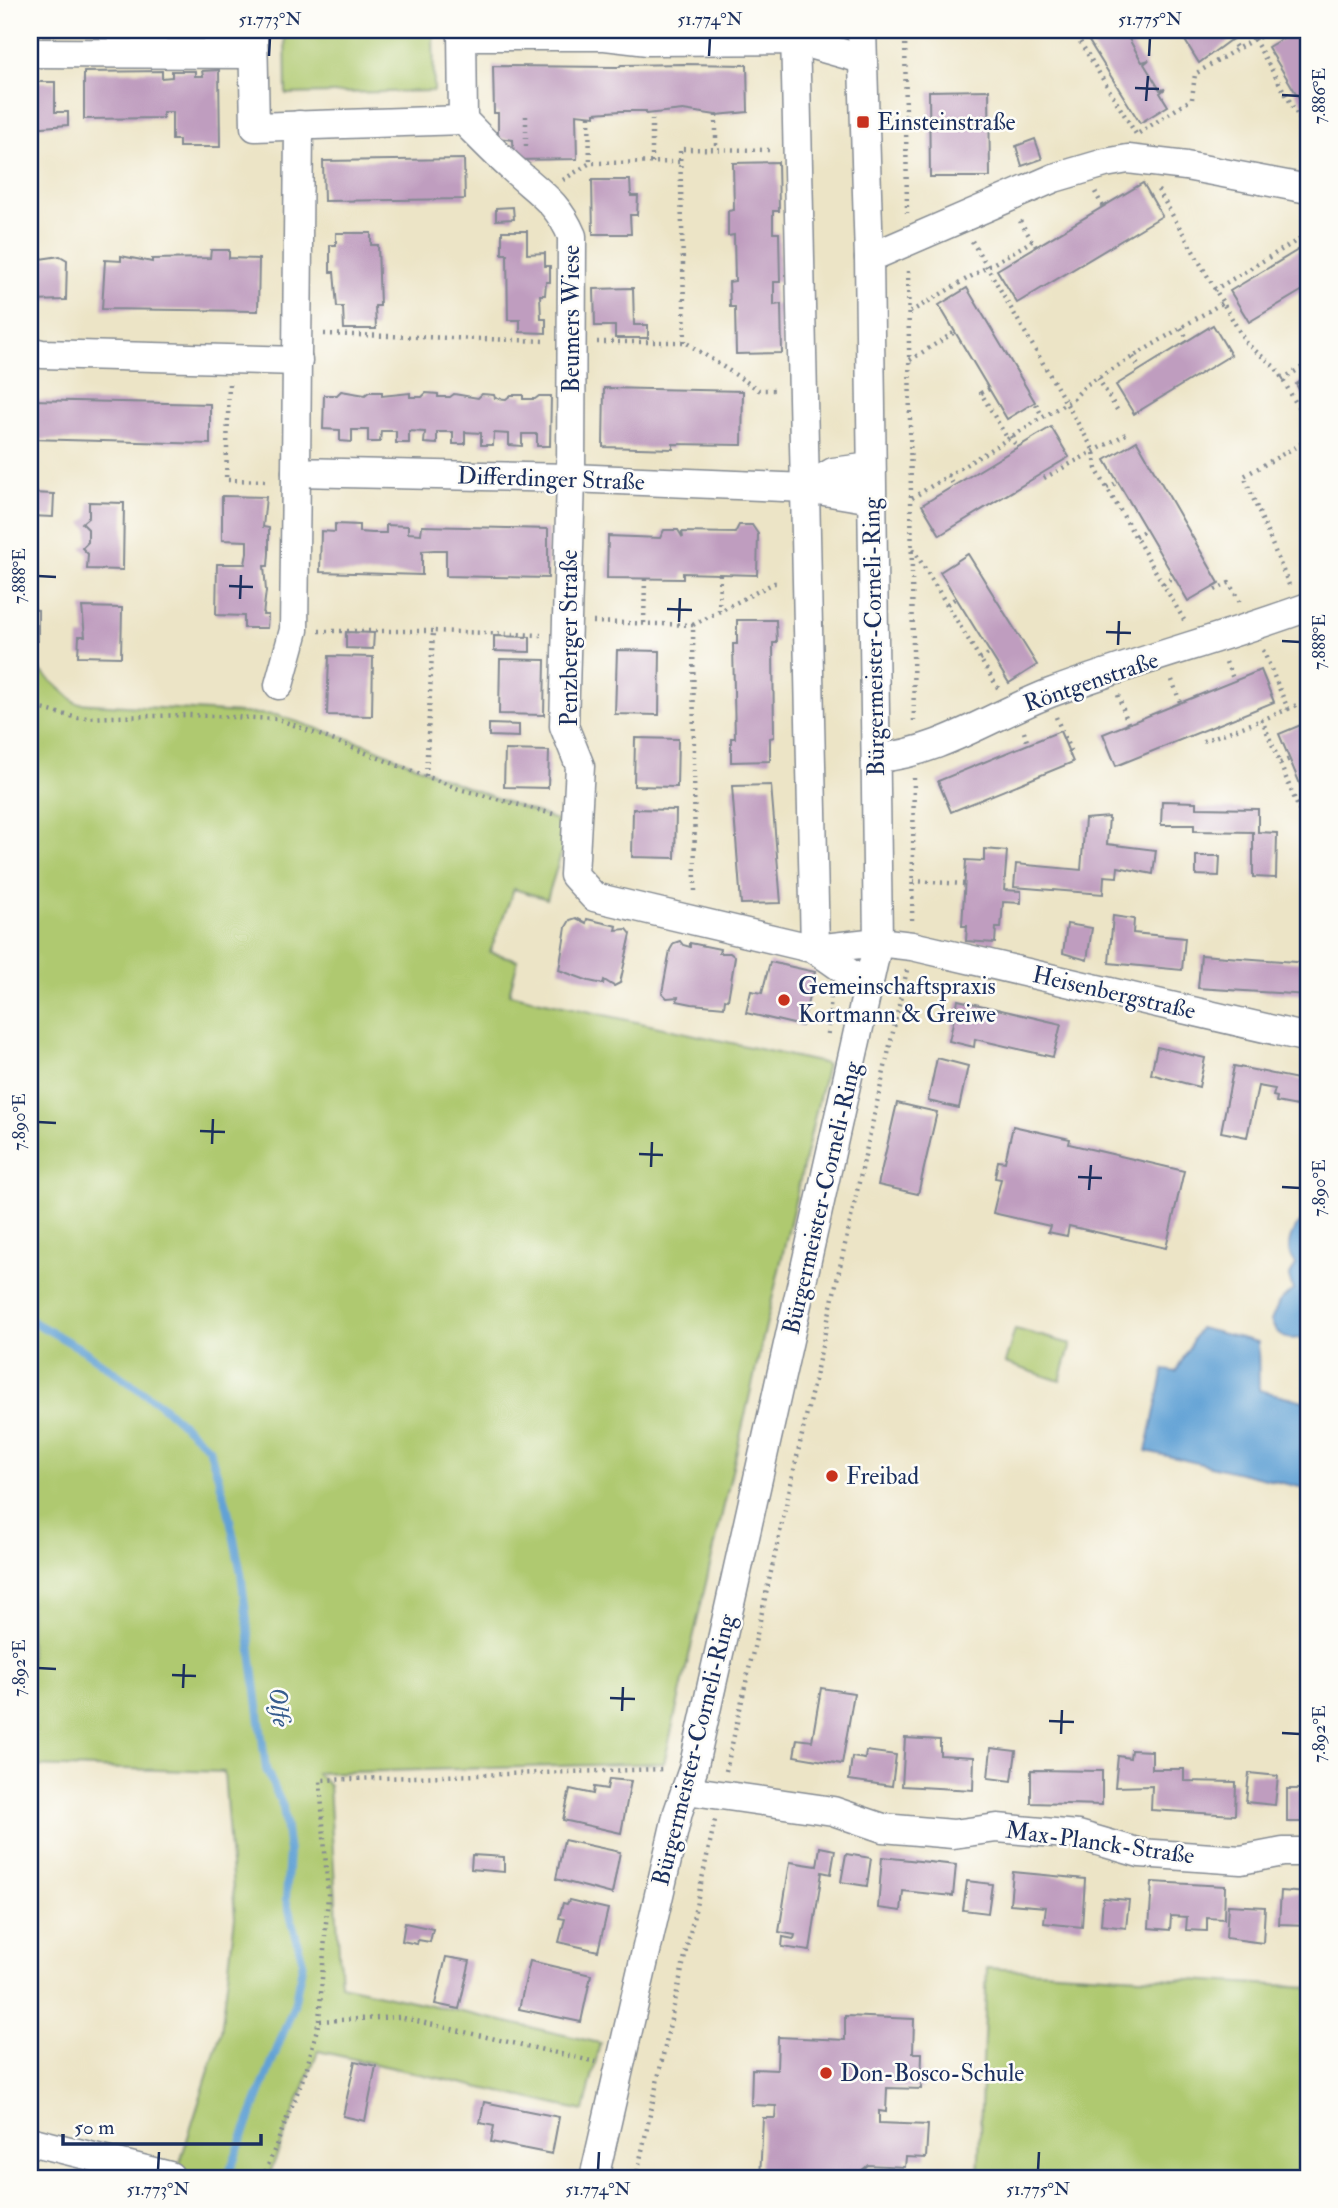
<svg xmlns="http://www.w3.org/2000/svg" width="1338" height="2208" font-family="'IM FELL Double Pica',serif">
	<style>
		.green { fill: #afc96f; stroke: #657c66; stroke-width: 2 }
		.water { fill: #62a2d5; stroke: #3e689a; stroke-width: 2 }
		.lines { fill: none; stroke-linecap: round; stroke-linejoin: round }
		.stream { stroke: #62a2d5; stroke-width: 8 }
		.building { fill: #bf9dbf }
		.street-casing { stroke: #848a92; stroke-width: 31 }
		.path { stroke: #848a92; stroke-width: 4.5; stroke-dasharray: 2 5; stroke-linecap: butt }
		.street { stroke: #fff; stroke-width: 28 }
		.ticks { fill: none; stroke: #1b2f5e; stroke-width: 2.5 }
		.poi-dot { fill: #c8321e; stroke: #fdfcf7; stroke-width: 2.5 }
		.labels { text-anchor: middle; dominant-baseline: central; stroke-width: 5; stroke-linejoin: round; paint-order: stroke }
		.poi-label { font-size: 24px; fill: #1b2f5e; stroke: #fdfcf7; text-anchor: start }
		.street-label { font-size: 24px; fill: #1b2f5e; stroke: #fdfcf7 }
		.water-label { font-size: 26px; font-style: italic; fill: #375d8e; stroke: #fdfcf7 }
		.neatline { fill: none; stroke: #1b2f5e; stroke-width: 2.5 }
		.ticks-label { font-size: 18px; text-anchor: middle; fill: #1b2f5e }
	</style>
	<rect width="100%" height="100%" fill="#fdfcf7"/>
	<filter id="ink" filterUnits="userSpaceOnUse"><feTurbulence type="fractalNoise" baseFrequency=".0143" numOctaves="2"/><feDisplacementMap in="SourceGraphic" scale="14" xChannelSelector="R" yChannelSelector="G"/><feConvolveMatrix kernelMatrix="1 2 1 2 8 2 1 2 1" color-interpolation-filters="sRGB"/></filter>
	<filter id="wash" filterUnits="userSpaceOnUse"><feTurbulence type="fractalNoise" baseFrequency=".00686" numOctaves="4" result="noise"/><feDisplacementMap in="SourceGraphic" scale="28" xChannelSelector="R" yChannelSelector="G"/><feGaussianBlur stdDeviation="1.57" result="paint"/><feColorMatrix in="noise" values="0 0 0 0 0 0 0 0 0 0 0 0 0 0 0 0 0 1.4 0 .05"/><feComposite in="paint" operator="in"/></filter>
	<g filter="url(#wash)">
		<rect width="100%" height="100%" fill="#ece4c6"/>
		<g class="green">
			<polygon points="285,30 433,30 434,91 286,94"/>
			<polygon points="30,667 36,667 76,703 276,715 368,745 458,784 570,825 547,899 514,889 490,952 518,960 509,994 827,1064 664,1763 316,1773 329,1785 341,1985 600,2043 584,2111 318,2051 268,2178 178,2178 178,2169 221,2032 235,1917 224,1772 30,1766"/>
			<polygon points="1015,1329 1071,1344 1060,1381 1005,1363"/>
			<polygon points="987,1968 1308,1987 1308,2178 978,2178"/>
		</g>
		<g class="water">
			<path d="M1308,1217v128l-2,2 -6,-9c-16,3 -23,-2 -29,-17l8,-19 14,-12 -4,-13 7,-12c-14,-16 -5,-38 12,-48z"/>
			<polygon points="1199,1328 1258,1342 1259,1390 1308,1402 1308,1489 1146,1451 1164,1370 1176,1372"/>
		</g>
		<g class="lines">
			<polyline class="stream" points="30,1320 83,1350 161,1405 209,1448 227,1505 241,1573 266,1769 283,1807 289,1852 286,1899 303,1962 294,2005 227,2178"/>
		</g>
		<g id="blocks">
			<g class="building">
				<polygon points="1082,30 1124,30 1142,62 1149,60 1144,64 1160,90 1165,89 1160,93 1168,106 1140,123"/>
				<polygon points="1188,30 1252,30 1239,38 1237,35 1199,63 1181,34"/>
				<polygon points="1297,30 1308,45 1308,113 1268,47"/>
				<polygon points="684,64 747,65 748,112 716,115 683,110 646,114 646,111 621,111 595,113 595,116 576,114 577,159 514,160 513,140 498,138 498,113 494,113 493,66 619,67 621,65"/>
				<polygon points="219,70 220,147 179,147 179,140 172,140 172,112 163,112 163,118 84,119 84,72 162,71 162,78 172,77 172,71 195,71 195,76 203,76 202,71"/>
				<polygon points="30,82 55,82 55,112 68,112 68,125 30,128"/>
				<polygon points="989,90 990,177 930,177 929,91"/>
				<polygon points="1035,139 1042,159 1022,166 1016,146"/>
				<polygon points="464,159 465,199 324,201 323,161"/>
				<polygon points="778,162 779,211 773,211 773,233 779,233 780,282 774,282 774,305 781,304 782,353 736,354 735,307 730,307 729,282 735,281 734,235 728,236 728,211 734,210 733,163"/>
				<polygon points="592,180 630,180 631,196 638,196 637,215 630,215 631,234 593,234"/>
				<polygon points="1143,183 1162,216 1017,303 997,270"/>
				<polygon points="513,207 514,219 496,220 496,208"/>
				<polygon points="502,231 527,231 527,254 545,253 545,266 550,266 550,282 546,282 545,295 540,295 541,319 546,319 546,333 520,332 520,320 508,320 507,254 502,254"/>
				<polygon points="336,233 371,233 371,245 378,245 380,306 375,306 376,329 344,329 343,307 337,307 334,272 330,272 330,245 336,245"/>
				<polygon points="30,243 33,243 33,260 60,256 67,260 66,300 31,301"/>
				<polygon points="1308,244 1308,287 1249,322 1230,291"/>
				<polygon points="211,250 229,250 229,258 259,259 258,311 102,309 105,260 121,261 121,256 152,262 152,259 210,258"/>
				<polygon points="633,288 634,325 648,325 648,338 615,338 615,326 595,326 594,289"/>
				<polygon points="967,288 1035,402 1007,419 939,305"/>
				<polygon points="1213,325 1231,355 1134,414 1116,385"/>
				<polygon points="1308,377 1308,406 1296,384"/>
				<polygon points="604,388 743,391 742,445 673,444 673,449 603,447"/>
				<polygon points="341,391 365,395 369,392 382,392 382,396 410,393 410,397 422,397 426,393 438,394 438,397 450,397 454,394 478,398 482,394 494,395 495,398 506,399 511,395 523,395 523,399 535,399 539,396 551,396 550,446 537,446 537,434 522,434 522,446 509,445 509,434 494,433 493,445 481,445 481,433 465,432 465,444 453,444 453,432 437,432 437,444 424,443 425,432 409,431 409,443 396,443 396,431 381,431 380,442 368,442 368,430 352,430 352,442 340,441 340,430 323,429 324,395 337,395"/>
				<polygon points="30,400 210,404 210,444 30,439"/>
				<polygon points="1051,427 1069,457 940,535 922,505"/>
				<polygon points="1137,441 1219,583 1188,601 1105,460"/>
				<polygon points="30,493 54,494 53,517 30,516"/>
				<polygon points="222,496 266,497 263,527 269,528 269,553 268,566 264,566 266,591 263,615 268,615 267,628 244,628 244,616 216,615 217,564 245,564 247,553 247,541 222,540"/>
				<polygon points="89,502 124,503 123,570 87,569 88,554 82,548 88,542 88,529 82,523 89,517"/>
				<polygon points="335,524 359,525 359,532 373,533 386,533 386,525 408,526 408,533 421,534 422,526 548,529 548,578 446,576 446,550 434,550 422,551 422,575 320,572 321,531 335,532"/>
				<polygon points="739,525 752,525 758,534 757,575 683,573 683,579 607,578 608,536 660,538 664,530 678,530 683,538 682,532 735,533"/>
				<polygon points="968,554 1037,665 1009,683 940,572"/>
				<polygon points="82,607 122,608 121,657 78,656 79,636 85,636"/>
				<polygon points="30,609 38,610 38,641 30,641"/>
				<polygon points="737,620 776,620 777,643 773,643 774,737 770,738 770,761 731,762 731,738 735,738 733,644 737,644"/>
				<polygon points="346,632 374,633 373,649 346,648"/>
				<polygon points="494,636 530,637 530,652 494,651"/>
				<polygon points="617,650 660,651 659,715 615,714"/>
				<polygon points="329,656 373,657 372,716 327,715"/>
				<polygon points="500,659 545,660 544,715 499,714"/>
				<polygon points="1261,670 1274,702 1116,766 1103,734"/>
				<polygon points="1308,722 1308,803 1279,734"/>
				<polygon points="489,724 519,725 519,737 489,736"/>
				<polygon points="1060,731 1073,762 951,812 938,781"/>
				<polygon points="635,738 678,739 677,787 634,786"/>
				<polygon points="505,750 549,751 548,788 504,787"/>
				<polygon points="771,785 781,903 741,904 732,786"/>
				<polygon points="1162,801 1196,802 1196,808 1258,809 1258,832 1277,833 1276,878 1253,877 1253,832 1194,831 1194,825 1161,825"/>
				<polygon points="633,809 676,810 675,858 632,857"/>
				<polygon points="1109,817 1107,844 1156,850 1153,874 1118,867 1117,877 1104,876 1103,894 1014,887 1016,864 1081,870 1085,819"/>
				<polygon points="984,849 1007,851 1004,890 1021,891 1021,903 1003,902 1001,928 996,928 995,943 966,941 967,926 962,926 966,860 984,861"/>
				<polygon points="1196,856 1220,856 1219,876 1196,875"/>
				<polygon points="1113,916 1134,919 1133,933 1185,938 1182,970 1109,963"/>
				<polygon points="576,918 586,923 587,919 617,926 616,930 627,929 631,934 620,983 614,986 604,980 603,984 589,981 559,970 566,927 570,920"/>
				<polygon points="1067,924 1092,928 1087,960 1063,953"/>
				<polygon points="680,941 683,945 690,947 690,943 720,949 719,953 730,953 735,957 728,1000 725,999 724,1007 692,1004 677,1001 678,997 667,998 662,993 670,950 674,943"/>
				<polygon points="1201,955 1308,963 1308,995 1198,988"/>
				<polygon points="770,962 815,972 802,1026 746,1013 751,991 762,993"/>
				<polygon points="958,1000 1061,1024 1053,1057 975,1039 974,1047 949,1041"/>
				<polygon points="1157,1047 1205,1058 1199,1087 1151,1074"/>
				<polygon points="937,1058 968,1066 959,1108 928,1101"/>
				<polygon points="1234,1066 1308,1081 1308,1108 1276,1102 1277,1097 1273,1096 1275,1089 1258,1086 1247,1137 1221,1132"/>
				<polygon points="897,1103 937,1112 918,1194 878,1185"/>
				<polygon points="1013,1126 1070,1139 1069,1144 1184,1171 1166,1248 1069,1226 1067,1236 1048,1232 1050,1226 993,1213 1001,1179 995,1178 998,1161 1005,1162"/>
				<polygon points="821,1688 854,1693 842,1764 794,1756 797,1739 812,1741"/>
				<polygon points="905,1738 940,1740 940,1755 974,1757 973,1790 902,1786"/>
				<polygon points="991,1748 1016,1751 1012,1781 988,1778"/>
				<polygon points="1131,1750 1152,1751 1152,1769 1184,1769 1184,1781 1236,1782 1235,1815 1151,1810 1152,1786 1115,1787 1118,1756 1130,1758"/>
				<polygon points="866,1751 896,1755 892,1786 849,1780 852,1757 865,1759"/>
				<polygon points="1031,1770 1102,1771 1102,1805 1031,1803"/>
				<polygon points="1249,1773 1278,1776 1275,1805 1246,1802"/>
				<polygon points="609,1779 631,1781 621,1833 563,1820 570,1789 593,1794 594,1787 607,1789"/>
				<rect x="1287" y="1789" width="21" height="33"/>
				<polygon points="564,1840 620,1852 612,1894 556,1879"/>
				<polygon points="820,1847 835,1850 831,1874 822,1872 810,1951 782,1947 783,1937 794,1939 795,1935 779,1932 790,1862 817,1866"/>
				<polygon points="846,1854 871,1858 867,1886 841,1882"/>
				<polygon points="472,1855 504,1857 504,1872 471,1869"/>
				<polygon points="882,1857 956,1865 953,1896 903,1891 901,1911 878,1908"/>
				<polygon points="1013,1872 1085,1879 1082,1927 1044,1923 1046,1907 1010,1904"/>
				<polygon points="967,1881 992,1884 988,1913 963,1910"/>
				<polygon points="1152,1882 1225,1886 1224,1919 1207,1918 1207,1931 1186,1930 1187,1917 1171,1916 1170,1930 1149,1928"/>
				<polygon points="1281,1891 1308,1893 1308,1925 1279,1924"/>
				<polygon points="1103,1898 1129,1900 1126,1928 1101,1925"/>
				<polygon points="569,1900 608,1909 598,1951 559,1942 565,1919 559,1918 563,1903 567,1904"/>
				<polygon points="1228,1905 1265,1907 1263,1943 1226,1938"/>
				<polygon points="405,1923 433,1929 430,1942 418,1940 417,1944 402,1941"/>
				<polygon points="446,1957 470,1961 459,2009 435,2004"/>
				<polygon points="530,1961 591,1975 581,2022 519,2009"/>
				<polygon points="845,2016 914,2019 913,2053 922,2053 921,2089 887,2088 886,2112 879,2111 879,2123 928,2125 926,2158 906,2157 905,2167 868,2165 853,2178 760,2178 763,2118 775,2118 776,2106 751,2105 752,2069 777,2070 778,2037 845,2040"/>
				<polygon points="355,2061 376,2066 365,2121 343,2116"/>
				<polygon points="484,2102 559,2117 552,2154 491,2142 494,2126 480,2123"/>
			</g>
		</g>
	</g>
	<g filter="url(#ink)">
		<use href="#blocks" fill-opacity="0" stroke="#848a92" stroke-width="2"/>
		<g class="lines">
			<defs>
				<g id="street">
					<polyline points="253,30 255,127 463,120"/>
					<path d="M462,30l1,90c16,16 31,32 48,47 27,25 46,34 61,69l-1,242 -7,248 16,40 -6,109 20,22 221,52 63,-7 34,4 396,92"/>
					<polyline points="795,30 815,949"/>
					<polyline points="462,36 605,36 648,41 795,40 862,59"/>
					<polyline points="30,53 253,54"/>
					<polyline points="299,125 296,472 571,478 806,488 872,499"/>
					<polyline points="869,258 1054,178 1105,163 1128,159 1186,166 1308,189"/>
					<polyline points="30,351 42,354 298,361"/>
					<polyline points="806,488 833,472 871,467"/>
					<polyline points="279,685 294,630 296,472"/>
					<path d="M876,758c61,-4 117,-43 174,-65 85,-32 173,-55 258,-86"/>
					<polyline points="815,949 869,987"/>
					<polyline points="686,1790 833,1811 883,1828 953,1834 997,1828 1078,1835 1140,1853 1241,1860 1283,1852 1308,1852"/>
					<polyline points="30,2141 170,2176 169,2178"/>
					<polyline points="594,2178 678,1812 693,1769 878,942 869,258 862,30"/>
				</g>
			</defs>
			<use href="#street" class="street-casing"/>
			<g class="path">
				<polyline points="905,30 907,213"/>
				<polyline points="1073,30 1136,134"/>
				<polyline points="1231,39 1237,49"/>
				<polyline points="1254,39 1308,133"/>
				<polyline points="716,115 716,149"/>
				<polyline points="589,116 590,163"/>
				<polyline points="1139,133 1192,99 1195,74 1254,39 1280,30"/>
				<polyline points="526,146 526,115"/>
				<polyline points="652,163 652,113"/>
				<polyline points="563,180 590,163 679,162"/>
				<polyline points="1158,190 1246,343 1276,368 1308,424"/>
				<polyline points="1095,192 1103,207"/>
				<polyline points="1020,221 1036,247"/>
				<polyline points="972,241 1094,451 1096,469 1184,620"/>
				<polyline points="908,271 914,724"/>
				<polyline points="1214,290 1308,234"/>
				<polyline points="910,312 1032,241"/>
				<polyline points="1181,328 1188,340"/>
				<polyline points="324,334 546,341"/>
				<polyline points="597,342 685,342 759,390 777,390"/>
				<polyline points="685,342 680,149 772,150"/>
				<polyline points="1133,357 1140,369"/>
				<polyline points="910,360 955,332"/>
				<polyline points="1098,378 1119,413"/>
				<polyline points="1282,379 1308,364"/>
				<polyline points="229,384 226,480 269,481"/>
				<polyline points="989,389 981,393 1007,438"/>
				<polyline points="1036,404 1042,416"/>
				<polyline points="1011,436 1017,448"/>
				<polyline points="948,475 954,486"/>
				<polyline points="1044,478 1128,433"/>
				<polyline points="1107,488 1118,482"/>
				<polyline points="912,498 1074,398 1086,385 1222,303"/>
				<polyline points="1135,536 1146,530"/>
				<polyline points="913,549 998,688"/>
				<polyline points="1163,584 1173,577"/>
				<polyline points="1289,585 1244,476 1308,440"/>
				<polyline points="1215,590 1229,583 1241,604"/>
				<polyline points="947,604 956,598"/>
				<polyline points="719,611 720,574"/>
				<polyline points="593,622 693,625 695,894"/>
				<polyline points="644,623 645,579"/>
				<polyline points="693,625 774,583 780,583"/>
				<polyline points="319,631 433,631"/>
				<polyline points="1263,650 1288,709 1262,720 1308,831"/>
				<polyline points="980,659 990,653"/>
				<polyline points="1226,662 1234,681"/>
				<polyline points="1172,680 1180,702"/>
				<polyline points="1118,695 1128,723"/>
				<polyline points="1303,702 1308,717"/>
				<polyline points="30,706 78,718 189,715 278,719 459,789 553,814"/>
				<polyline points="1288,709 1308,700"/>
				<polyline points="1056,717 1072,755"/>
				<polyline points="1024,732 1028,744"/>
				<polyline points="1203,741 1262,720"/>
				<polyline points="1280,763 1290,759"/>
				<polyline points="426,776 433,631 541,635"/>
				<polyline points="913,881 965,884"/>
				<polyline points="912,920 914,778"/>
				<polyline points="828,1034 831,994"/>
				<polyline points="726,1771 907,970"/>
				<polyline points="319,2021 328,1895 320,1780 664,1769"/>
				<polyline points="263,2178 306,2071 319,2021 399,2017 596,2062"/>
				<polyline points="636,2178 715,1820"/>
			</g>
			<use href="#street" class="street"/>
		</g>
	</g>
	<path class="ticks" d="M269,56l1,-18M709,56l1,-18M1149,56l1,-18M1135,88l24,1M1282,95l18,1M1146,101l2,-25M38,576l18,1M229,586l24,1M240,599l1,-24M667,609l25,1M679,622l1,-24M1106,632l25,1M1282,641l18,1M1118,645l1,-24M38,1122l18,1M200,1131l25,1M212,1144l1,-25M639,1154l24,1M651,1167l1,-25M1078,1177l24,1M1282,1187l18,1M1089,1190l2,-25M38,1668l18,1M172,1675l24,1M183,1688l1,-24M610,1698l25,1M622,1711l1,-24M1049,1721l25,1M1282,1733l18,1M1061,1734l1,-24M158,2170l1,-18M598,2170l1,-18M1038,2170l1,-18"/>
	<g class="poi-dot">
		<rect x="856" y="115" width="14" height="14" rx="3.5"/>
		<circle cx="784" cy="1000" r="7"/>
		<circle cx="832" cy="1476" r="7"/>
		<circle cx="826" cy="2073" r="7"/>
	</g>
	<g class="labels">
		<g class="poi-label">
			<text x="877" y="122">Einsteinstraße</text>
			<text x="798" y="986">Gemeinschaftspraxis<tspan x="798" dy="28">Kortmann &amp; Greiwe</tspan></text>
			<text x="846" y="1476">Freibad</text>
			<text x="840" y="2073">Don-Bosco-Schule</text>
		</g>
		<g class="street-label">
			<text transform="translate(571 319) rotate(-90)">Beumers Wiese</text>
			<text transform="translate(551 479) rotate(2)">Differdinger Straße</text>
			<text transform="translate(874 637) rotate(-91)">Bürgermeister-Corneli-Ring</text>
			<text transform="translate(569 638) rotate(-90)">Penzberger Straße</text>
			<text transform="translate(1091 682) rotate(-19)">Röntgenstraße</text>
			<text transform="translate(1114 993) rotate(13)">Heisenbergstraße</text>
			<text transform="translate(822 1198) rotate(-77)">Bürgermeister-Corneli-Ring</text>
			<text transform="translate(694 1750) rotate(-76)">Bürgermeister-Corneli-Ring</text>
			<text transform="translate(1100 1843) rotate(8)">Max-Planck-Straße</text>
		</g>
		<g class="water-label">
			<text transform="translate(279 1707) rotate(83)">Olfe</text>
		</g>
	</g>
	<rect width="1338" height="2208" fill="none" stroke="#fdfcf7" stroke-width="77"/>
	<path d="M63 2134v10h198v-10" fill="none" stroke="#1b2f5e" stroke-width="3.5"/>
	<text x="74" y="2134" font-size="21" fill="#1b2f5e" stroke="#fdfcf7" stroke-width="5" paint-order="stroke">50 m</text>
	<rect x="38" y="38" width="1262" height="2132" class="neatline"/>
	<g class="ticks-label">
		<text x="270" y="25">51.773°N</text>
		<text x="710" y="25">51.774°N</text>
		<text x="1150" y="25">51.775°N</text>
		<text transform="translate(1319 96) rotate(-90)" y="6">7.886°E</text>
		<text transform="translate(19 576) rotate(-90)" y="6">7.888°E</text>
		<text transform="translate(1319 642) rotate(-90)" y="6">7.888°E</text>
		<text transform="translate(19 1122) rotate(-90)" y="6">7.890°E</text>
		<text transform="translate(1319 1188) rotate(-90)" y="6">7.890°E</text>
		<text transform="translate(19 1668) rotate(-90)" y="6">7.892°E</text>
		<text transform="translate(1319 1734) rotate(-90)" y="6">7.892°E</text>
		<text x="158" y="2195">51.773°N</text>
		<text x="598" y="2195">51.774°N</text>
		<text x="1038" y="2195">51.775°N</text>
	</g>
</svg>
